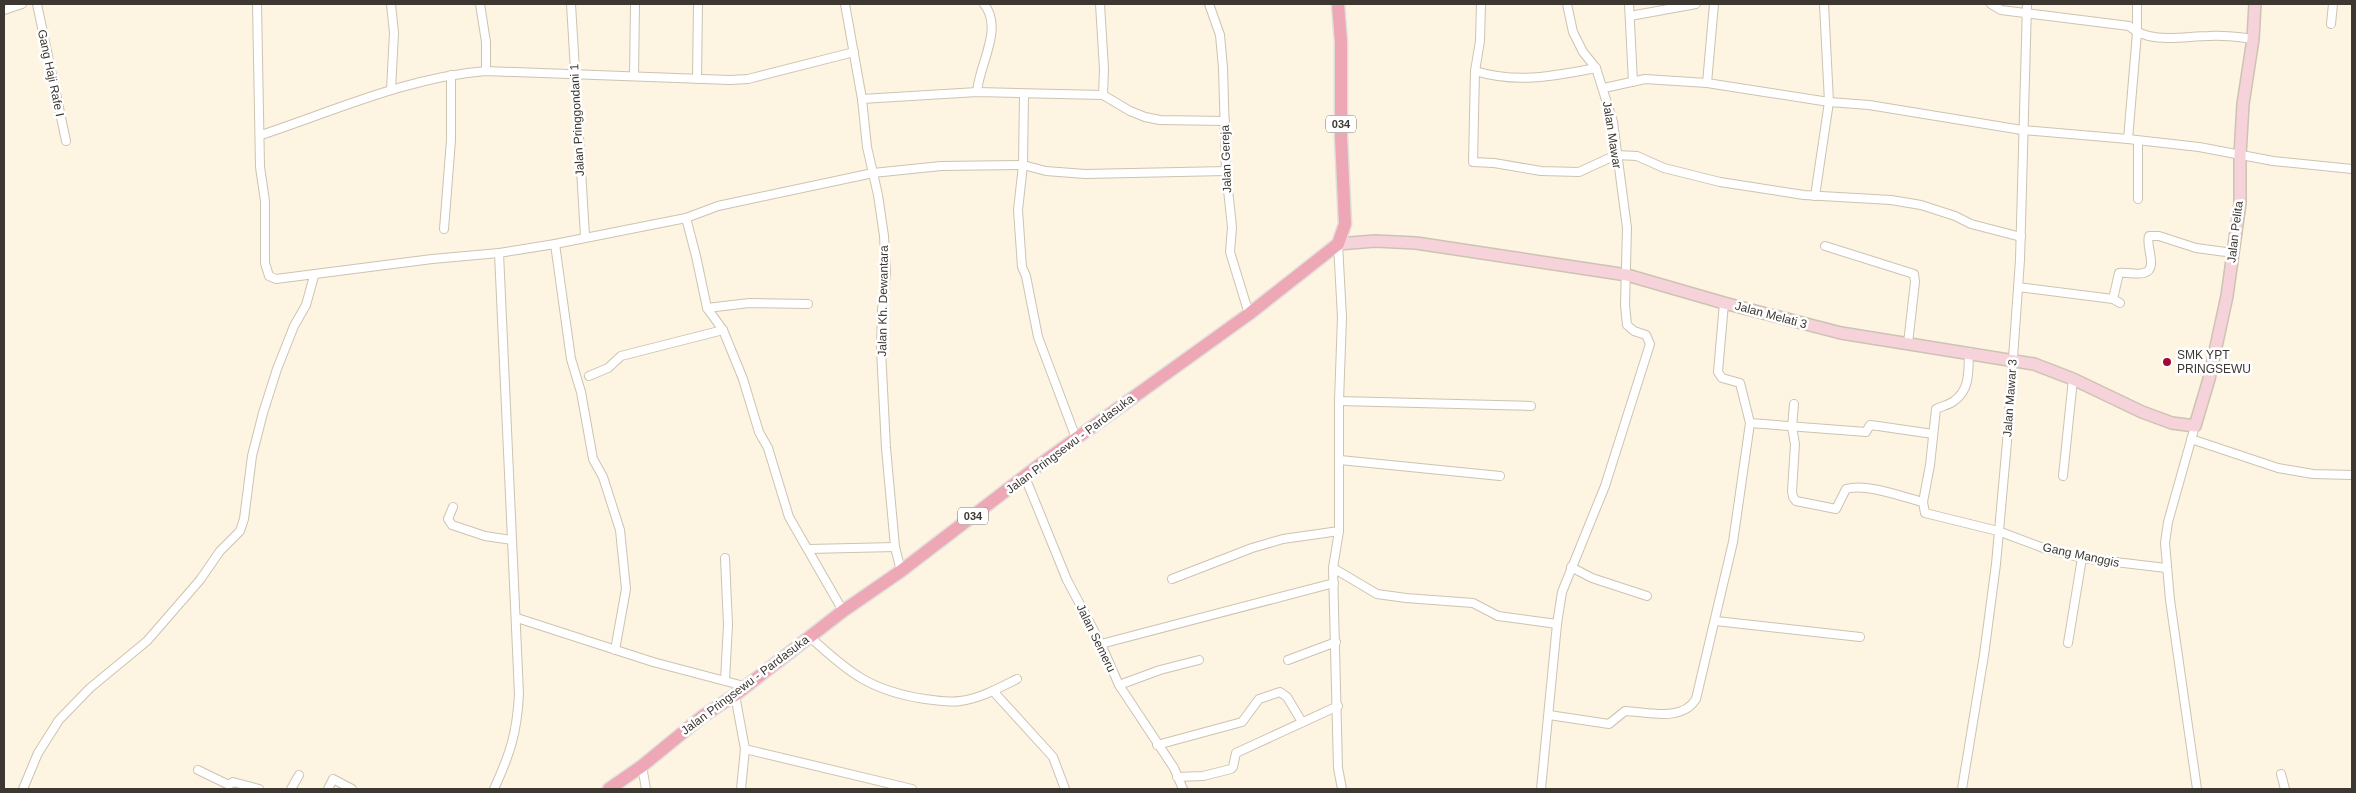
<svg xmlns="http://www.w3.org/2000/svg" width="2356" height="793" font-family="Helvetica,sans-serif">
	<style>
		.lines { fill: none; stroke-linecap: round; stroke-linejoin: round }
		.street-casing { stroke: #cdc3b2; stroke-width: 10 }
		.secondary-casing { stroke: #cdc3b2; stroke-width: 14 }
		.primary-casing { stroke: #e0dfde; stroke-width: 15 }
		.street { stroke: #fff; stroke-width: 8 }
		.secondary { stroke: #f6d3da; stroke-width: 11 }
		.primary { stroke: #eea7b4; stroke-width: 12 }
		.poi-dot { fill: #a40635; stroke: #fff; stroke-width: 2 }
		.labels { text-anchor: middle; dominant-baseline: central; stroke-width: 5; stroke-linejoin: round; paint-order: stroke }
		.shield { fill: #fff; stroke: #76746f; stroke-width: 1 }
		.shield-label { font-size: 11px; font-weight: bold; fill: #3c3831 }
		.street-label { font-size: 12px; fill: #3c3831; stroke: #fff }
		.poi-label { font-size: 12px; fill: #3c3831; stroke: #fff; text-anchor: start }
	</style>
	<rect width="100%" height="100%" fill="#fef4e2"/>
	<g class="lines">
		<defs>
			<g id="street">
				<polyline points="37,4 66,141"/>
				<polyline points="257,4 260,167 265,201 265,263 269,276 276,279 432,259 499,253 555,244 686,218 718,206 873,173 941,166 1023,165 1046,171 1085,174 1226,171"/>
				<polyline points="391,4 394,33 391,90"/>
				<polyline points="480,4 486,42 486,71"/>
				<polyline points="571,4 585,236"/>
				<polyline points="845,4 862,99 867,147 878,195 884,236 886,273 882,310 881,350 886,448 895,547 901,571"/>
				<polyline points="1100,4 1104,69 1103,95"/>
				<polyline points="1209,4 1220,35 1223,68 1226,171 1232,227 1230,252 1249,314"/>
				<polyline points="1481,4 1480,41 1475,71 1473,162 1494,163 1541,171 1579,172 1616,155 1637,156 1664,168 1720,182 1804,195 1891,200 1921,205 1955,216 1971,224 2021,237"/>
				<polyline points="1629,4 1633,82"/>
				<path d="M1991,4l10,6 128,16c21,19 55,10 80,10 15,-1 30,1 44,3"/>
				<polyline points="4,10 22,4"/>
				<polyline points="1630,16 1696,4"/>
				<polyline points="2331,24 2333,4"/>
				<path d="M1475,71c43,13 78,5 121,-3"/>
				<polyline points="634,76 635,4"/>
				<polyline points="697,79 698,4"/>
				<polyline points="1707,83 1714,4"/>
				<polyline points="1604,88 1645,79 1707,83 1829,102 1869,105 2022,130 2128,139 2199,147 2273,161 2352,169"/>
				<path d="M977,92c2,-28 27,-63 7,-88"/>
				<polyline points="1024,94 1023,165 1018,210 1022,267 1026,276 1038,337 1076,438"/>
				<polyline points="862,99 977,92 1103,95 1130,111 1145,117 1160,120 1225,121"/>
				<path d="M261,135c73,-24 147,-58 225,-64l244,9 18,-1 106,-27"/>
				<polyline points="2128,139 2137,33 2137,4"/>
				<polyline points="2138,141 2138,199"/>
				<polyline points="1815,196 1829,102 1824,4"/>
				<polyline points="686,218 696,256 707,308 723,330 743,379 759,432 768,448 789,517 843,611"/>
				<polyline points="444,229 451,140 451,75"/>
				<polyline points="555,244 571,359 581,392 593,459 603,477 620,530 626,589 615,650"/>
				<polyline points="1338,244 1342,317 1339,401 1339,531 1333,568 1338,768 1342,789"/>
				<polyline points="1825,246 1914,274 1915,282 1908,343"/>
				<polyline points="2018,287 2113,299 2120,303"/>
				<path d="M2113,299l6,-26c8,-1 17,2 25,0 15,-4 1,-27 5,-37h10l37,12 37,5"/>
				<polyline points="707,308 749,303 808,304"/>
				<path d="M1969,352c-1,18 2,37 -15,49 -5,4 -12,5 -18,8l-6,56 -7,37 2,11 73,18 48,18 36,9 84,10"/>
				<polyline points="589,376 608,368 621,356 723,330"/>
				<polyline points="1339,401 1531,406"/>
				<path d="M1794,404l-2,23 3,17 -3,47 1,6 3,4 40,8 10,-20c21,-6 56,8 77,13"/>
				<polyline points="1750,423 1866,432 1870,425 1878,426 1933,434"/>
				<polyline points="2195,426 2168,522 2165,543 2170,600 2197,789"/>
				<polyline points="2191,439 2278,468 2313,474 2352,475"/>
				<polyline points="1340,460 1500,476"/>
				<polyline points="2063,476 2073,379"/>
				<polyline points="1025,477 1067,580 1101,644 1119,685 1174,768 1183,789"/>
				<polyline points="453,507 448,519 452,525 485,536 512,540"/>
				<polyline points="809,549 895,547"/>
				<polyline points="1571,567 1592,578 1647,596"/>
				<polyline points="1333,568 1377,594 1406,598 1473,603 1498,616 1557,624"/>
				<polyline points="1172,579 1252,548 1283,539 1339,531"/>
				<polyline points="517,618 653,662 744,686"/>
				<polyline points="1716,621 1860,637"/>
				<path d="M810,637c39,36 61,54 115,62 11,1 24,4 35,2 19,-2 39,-13 57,-22"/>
				<polyline points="2068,643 2082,558"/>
				<polyline points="1101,644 1334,583"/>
				<polyline points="1288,660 1336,642"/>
				<polyline points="725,680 728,625 725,558"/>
				<polyline points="1119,685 1160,670 1199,660"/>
				<polyline points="993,691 1053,757 1065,789"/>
				<polyline points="735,695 745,749 741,789"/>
				<path d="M1549,715l60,9 16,-13c24,1 57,11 71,-12l37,-157 17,-119 -10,-40 -18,-5 -4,-6 6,-69"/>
				<polyline points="1157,745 1242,722 1259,699 1280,692 1287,697 1302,722"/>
				<polyline points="745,749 912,789"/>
				<polyline points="642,766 646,789"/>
				<polyline points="198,770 229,785 233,782 259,789"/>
				<polyline points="2281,774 2285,789"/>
				<polyline points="1177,777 1203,776 1231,769 1233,767 1236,753 1338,706"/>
				<polyline points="23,789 38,753 59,720 90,688 147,641 200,580 220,551 240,531 244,519 252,456 263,413 277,369 294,326 306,305 314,276"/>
				<polyline points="291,789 299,775"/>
				<polyline points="328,789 333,779 352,789"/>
				<path d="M494,789c16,-35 23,-56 25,-95l-20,-441"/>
				<polyline points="1541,789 1557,624 1562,592 1605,486 1650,344 1646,335 1634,331 1627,325 1625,305 1627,228 1613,122 1596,68 1583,52 1573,32 1567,4"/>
				<polyline points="1962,789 1984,655 1996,564 2007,442 2020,260 2027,4"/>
			</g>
			<polyline id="secondary" points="1338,244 1375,241 1416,243 1627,275 1724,303 1841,333 2034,364 2073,379 2142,412 2172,423 2195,426 2209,379 2227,296 2240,203 2240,155 2243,104 2253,39 2255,4"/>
			<polyline id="primary" points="609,789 642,766 703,716 735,695 843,611 901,571 1042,463 1249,314 1338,244 1345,224 1341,137 1341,42 1338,4"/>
		</defs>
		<use href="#street" class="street-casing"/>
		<use href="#secondary" class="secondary-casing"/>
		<use href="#primary" class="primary-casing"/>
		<use href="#street" class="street"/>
		<use href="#secondary" class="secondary"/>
		<use href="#primary" class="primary"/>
	</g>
	<circle class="poi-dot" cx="2167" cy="362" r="5"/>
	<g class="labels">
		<g class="shield">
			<rect x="1326" y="115.5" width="30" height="17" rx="4"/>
			<rect x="958" y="507.5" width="30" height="17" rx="4"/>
		</g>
		<g class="shield-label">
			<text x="1341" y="124">034</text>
			<text x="973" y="516">034</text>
		</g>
		<g class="street-label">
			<text transform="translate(51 73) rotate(78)">Gang Haji Rafe I</text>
			<text transform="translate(577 120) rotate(-93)">Jalan Pringgondani 1</text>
			<text transform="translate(1612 135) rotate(81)">Jalan Mawar</text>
			<text transform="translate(1226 159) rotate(-92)">Jalan Gereja</text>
			<text transform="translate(2235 232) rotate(-83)">Jalan Pelita</text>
			<text transform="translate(883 301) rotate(-89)">Jalan Kh. Dewantara</text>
			<text transform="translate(1771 315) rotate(15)">Jalan Melati 3</text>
			<text transform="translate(2010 398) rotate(-86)">Jalan Mawar 3</text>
			<text transform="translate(1070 444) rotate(-37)">Jalan Pringsewu - Pardasuka</text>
			<text transform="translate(2081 555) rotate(12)">Gang Manggis</text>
			<text transform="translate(1096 638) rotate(64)">Jalan Semeru</text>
			<text transform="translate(745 685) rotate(-37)">Jalan Pringsewu - Pardasuka</text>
		</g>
		<g class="poi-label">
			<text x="2177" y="355">SMK YPT<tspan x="2177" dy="14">PRINGSEWU</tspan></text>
		</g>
	</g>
	<rect width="2356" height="793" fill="none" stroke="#3c3831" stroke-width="10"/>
</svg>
